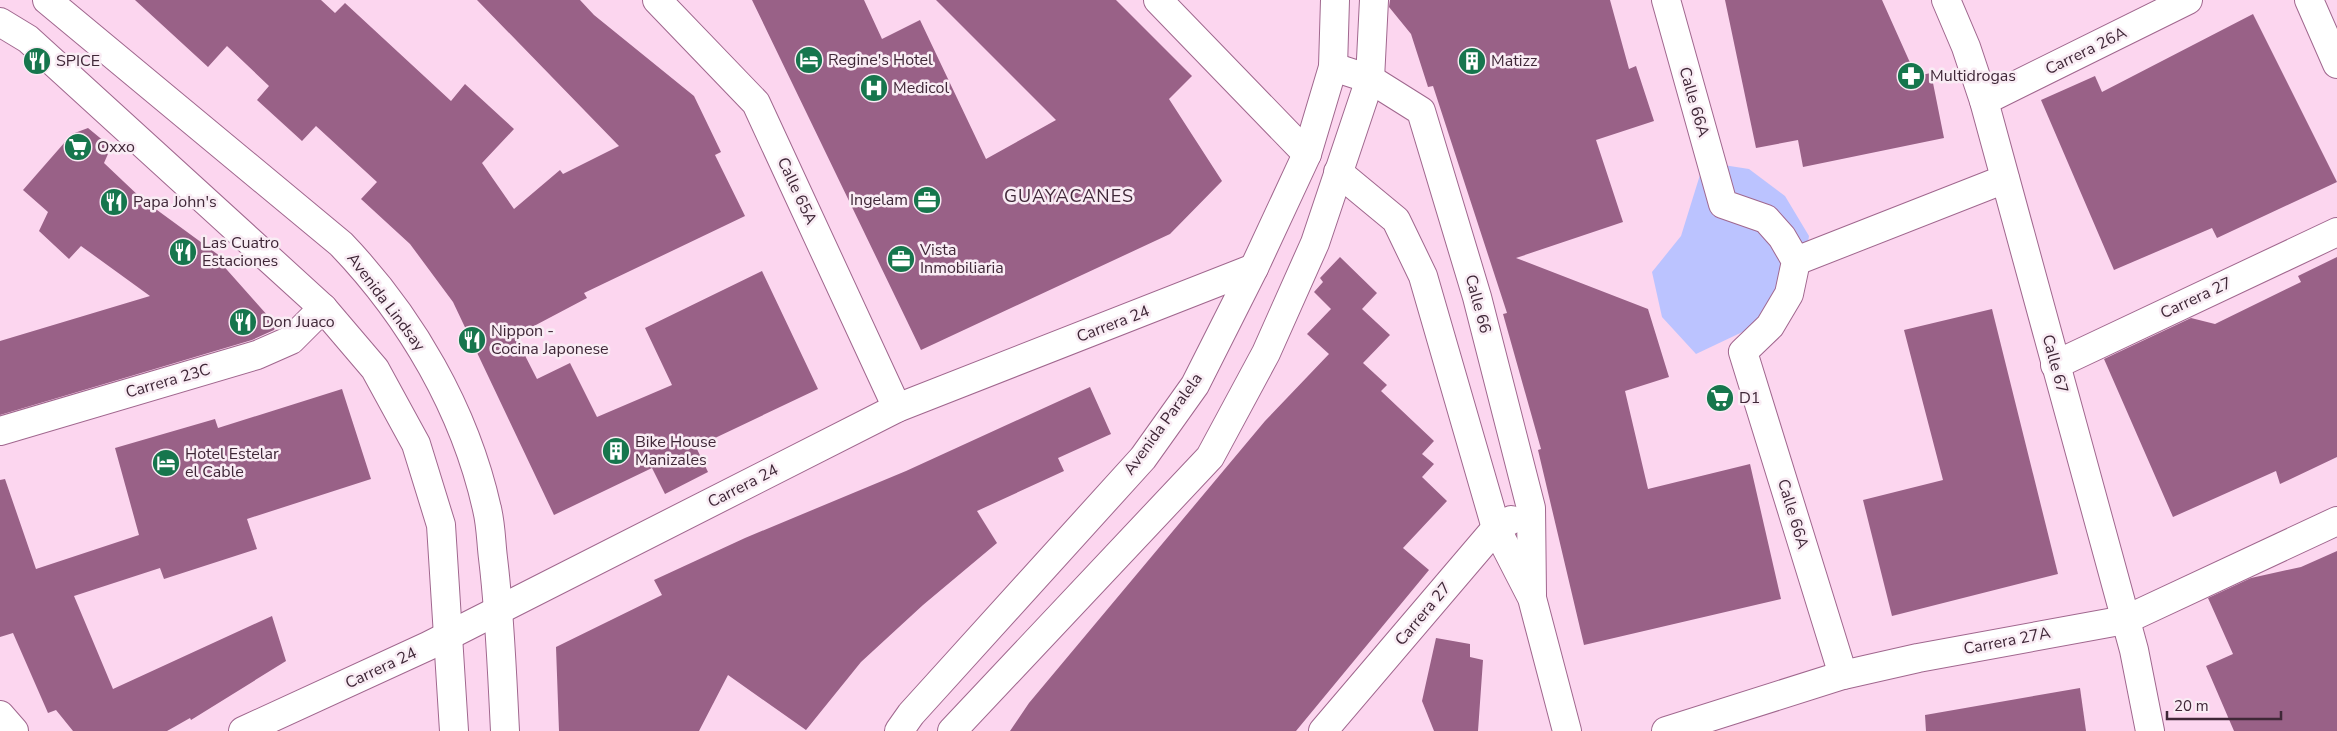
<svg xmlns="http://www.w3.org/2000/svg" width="2337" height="731" font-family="'Nunito Sans',sans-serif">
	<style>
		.green { fill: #bbc3ff }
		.building { fill: #996187 }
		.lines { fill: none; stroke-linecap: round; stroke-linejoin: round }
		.minor-casing { stroke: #a0678e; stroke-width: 30 }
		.major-casing { stroke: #a0678e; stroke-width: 30 }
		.minor { stroke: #fff; stroke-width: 28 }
		.major { stroke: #fff; stroke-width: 28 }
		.labels { text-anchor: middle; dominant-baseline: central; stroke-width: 5; stroke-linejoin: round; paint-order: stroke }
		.street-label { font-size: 16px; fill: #3f2737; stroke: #f9ecf4 }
		.poi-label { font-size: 16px; fill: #3f2737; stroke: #f9ecf4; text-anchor: start }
		.neighbourhood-label { font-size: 18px; letter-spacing: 1px; fill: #3f2737; stroke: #f9ecf4 }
	</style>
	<rect width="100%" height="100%" fill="#fcd6ef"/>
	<polygon class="green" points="1704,162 1749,169 1785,196 1809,236 1802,280 1753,327 1696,354 1662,317 1652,272 1681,236"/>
	<g class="building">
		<polygon points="135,0 321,0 335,13 345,3 451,101 465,84 514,129 482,163 514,209 560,170 563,174 619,146 477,0 580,0 594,15 694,96 721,152 715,155 745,216 584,293 587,298 515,336 537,379 570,363 597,417 672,385 645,328 762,271 818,389 696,447 708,472 665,494 652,468 554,515 453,302 410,244 361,199 377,182 316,126 302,141 257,100 269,86 227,46 208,67"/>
		<polygon points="752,0 864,0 882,39 920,20 986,159 1056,120 936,0 1116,0 1192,76 1169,99 1222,181 1170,234 921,350"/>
		<polygon points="1390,0 1610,0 1629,69 1636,66 1654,121 1596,140 1623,222 1516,258 1648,309 1669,377 1625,391 1648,489 1750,464 1781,599 1584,645 1538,450 1541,449 1503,314 1507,313 1433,86 1428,87 1411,34 1389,7"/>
		<polygon points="1725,0 1882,0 1916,76 1931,73 1944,138 1803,167 1798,140 1756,148"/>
		<polygon points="2253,14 2337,182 2217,238 2212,228 2114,270 2041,100 2095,76 2102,92"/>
		<polygon points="88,128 111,147 104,163 142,199 224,259 220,262 276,325 274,330 252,340 0,415 0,341 150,296 81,246 69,259 39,231 48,212 23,190 72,134"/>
		<polygon points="1340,257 1377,293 1362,309 1390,335 1363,363 1387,385 1381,391 1434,441 1422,454 1434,464 1422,477 1447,501 1403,548 1429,570 1296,731 1010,731 1029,703 1265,421 1329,354 1307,334 1331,309 1314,292 1323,282 1320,278"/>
		<polygon points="2337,257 2337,457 2280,484 2276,471 2173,517 2104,359 2191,318 2215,324 2301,282 2298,276"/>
		<polygon points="1992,309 2058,574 1892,616 1863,500 1943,480 1904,330"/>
		<polygon points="1090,387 1111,434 1058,458 1064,471 977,511 997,543 923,605 861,662 806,730 728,675 699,731 559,731 556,647 662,595 654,580 745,538 906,471"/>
		<polygon points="342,389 371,479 247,519 257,549 164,579 160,568 74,596 113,689 272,616 286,661 191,720 190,718 167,731 73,731 56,710 48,713 13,633 0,637 0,480 5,479 36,569 139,535 115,448 215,419 218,428"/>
		<polygon points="2337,551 2337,731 2234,731 2206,666 2233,654 2208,598 2251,578 2301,567"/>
		<polygon points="1436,638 1470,644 1470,657 1483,660 1478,731 1434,731 1422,701"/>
		<polygon points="2080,688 2086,731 1926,731 1925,715"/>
	</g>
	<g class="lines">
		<defs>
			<g id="minor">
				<polyline points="657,0 756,103 897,408"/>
				<polyline points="1158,0 1307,154"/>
				<polyline points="1666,0 1723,204 1766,219 1782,237 1796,261 1789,294 1770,326 1743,352 1843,675"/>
				<polyline points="1946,0 1966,47 1984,101 2134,650 2150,731"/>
				<polyline points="2309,0 2337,64"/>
				<polyline points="1333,67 1370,79 1421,111 1477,297 1531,508 1532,594"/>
				<polyline points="1984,101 2188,0"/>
				<polyline points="1338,172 1396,220 1423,276 1496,528 1532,598 1567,731"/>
				<polyline points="1796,261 2005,179"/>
				<polyline points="2055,365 2337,232"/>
				<polyline points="0,431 257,355 291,340 323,308"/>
				<polyline points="0,715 14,731"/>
				<polyline points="243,731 428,646 897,408 1254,268"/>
				<polyline points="1323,731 1496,528 1511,520"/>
				<polyline points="1666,731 1843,675 1918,658 2125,620 2337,521"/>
			</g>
			<g id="major">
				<path d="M47,0l294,244c70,73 124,166 146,265 4,16 4,33 6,49 7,57 9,115 12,173"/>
				<polyline points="0,22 28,39 323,308 375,369 416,444 441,525 454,731"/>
				<polyline points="899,731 911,714 1143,458 1195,385 1254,268 1307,154 1333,67 1335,0"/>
				<polyline points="952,731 1210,457 1266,353 1315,243 1370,79 1374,0"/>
			</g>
		</defs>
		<use href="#minor" class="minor-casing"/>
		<use href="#major" class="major-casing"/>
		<use href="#minor" class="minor"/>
		<use href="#major" class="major"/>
	</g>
	<defs>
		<symbol id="hotel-disc" viewBox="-11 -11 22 22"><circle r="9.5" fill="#16764d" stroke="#f9ecf4"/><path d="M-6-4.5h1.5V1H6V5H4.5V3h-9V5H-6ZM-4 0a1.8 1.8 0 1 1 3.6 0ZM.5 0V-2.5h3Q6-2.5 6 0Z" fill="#fff"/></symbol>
		<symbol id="restaurant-disc" viewBox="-11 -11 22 22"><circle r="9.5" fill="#16764d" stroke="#f9ecf4"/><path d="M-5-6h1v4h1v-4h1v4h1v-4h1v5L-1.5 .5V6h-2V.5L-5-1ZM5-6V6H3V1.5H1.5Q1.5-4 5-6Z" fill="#fff"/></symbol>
		<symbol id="building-disc" viewBox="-11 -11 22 22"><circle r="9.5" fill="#16764d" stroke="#f9ecf4"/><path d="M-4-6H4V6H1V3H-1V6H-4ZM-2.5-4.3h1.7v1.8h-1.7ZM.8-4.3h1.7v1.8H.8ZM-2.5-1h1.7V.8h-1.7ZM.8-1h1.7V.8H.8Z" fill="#fff"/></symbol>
		<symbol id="pharmacy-disc" viewBox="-11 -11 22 22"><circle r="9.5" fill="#16764d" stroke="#f9ecf4"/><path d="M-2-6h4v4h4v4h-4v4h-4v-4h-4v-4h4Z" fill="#fff"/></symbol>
		<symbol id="hospital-disc" viewBox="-11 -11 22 22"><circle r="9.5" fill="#16764d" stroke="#f9ecf4"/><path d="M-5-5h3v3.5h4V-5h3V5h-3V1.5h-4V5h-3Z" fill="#fff"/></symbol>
		<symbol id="supermarket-disc" viewBox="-11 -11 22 22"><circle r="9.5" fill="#16764d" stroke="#f9ecf4"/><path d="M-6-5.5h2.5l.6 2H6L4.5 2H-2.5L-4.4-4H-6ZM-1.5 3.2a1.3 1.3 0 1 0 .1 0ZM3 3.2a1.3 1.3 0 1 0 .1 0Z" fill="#fff"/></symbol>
		<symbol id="office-disc" viewBox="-11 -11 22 22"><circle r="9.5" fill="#16764d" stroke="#f9ecf4"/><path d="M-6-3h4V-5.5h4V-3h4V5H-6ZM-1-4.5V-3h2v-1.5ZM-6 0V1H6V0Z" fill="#fff"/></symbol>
	</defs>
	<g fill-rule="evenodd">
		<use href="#hotel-disc" x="793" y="44" width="32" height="32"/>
		<use href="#restaurant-disc" x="21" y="45" width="32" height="32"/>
		<use href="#building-disc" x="1456" y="45" width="32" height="32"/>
		<use href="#pharmacy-disc" x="1895" y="60" width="32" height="32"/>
		<use href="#hospital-disc" x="858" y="72" width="32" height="32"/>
		<use href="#supermarket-disc" x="62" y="131" width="32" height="32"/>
		<use href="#office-disc" x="911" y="184" width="32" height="32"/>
		<use href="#restaurant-disc" x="98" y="186" width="32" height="32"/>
		<use href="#restaurant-disc" x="167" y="236" width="32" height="32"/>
		<use href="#office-disc" x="885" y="243" width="32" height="32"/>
		<use href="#restaurant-disc" x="227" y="306" width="32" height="32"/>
		<use href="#restaurant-disc" x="456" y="324" width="32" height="32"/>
		<use href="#supermarket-disc" x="1704" y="382" width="32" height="32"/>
		<use href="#building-disc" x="600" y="435" width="32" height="32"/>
		<use href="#hotel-disc" x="150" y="447" width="32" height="32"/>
	</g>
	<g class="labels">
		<g class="street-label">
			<text transform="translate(2086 51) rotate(-26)">Carrera 26A</text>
			<text transform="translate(1694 102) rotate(74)">Calle 66A</text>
			<text transform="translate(797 191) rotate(65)">Calle 65A</text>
			<text transform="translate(2196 298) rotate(-25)">Carrera 27</text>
			<text transform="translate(386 302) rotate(53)">Avenida Lindsay</text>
			<text transform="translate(1478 304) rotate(75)">Calle 66</text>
			<text transform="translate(1113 324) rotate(-21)">Carrera 24</text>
			<text transform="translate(2055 364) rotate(75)">Calle 67</text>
			<text transform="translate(168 381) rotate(-16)">Carrera 23C</text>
			<text transform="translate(1163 424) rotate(-54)">Avenida Paralela</text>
			<text transform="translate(743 486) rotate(-27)">Carrera 24</text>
			<text transform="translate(1793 514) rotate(73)">Calle 66A</text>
			<text transform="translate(1423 614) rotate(-50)">Carrera 27</text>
			<text transform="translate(2007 641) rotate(-11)">Carrera 27A</text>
			<text transform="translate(381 668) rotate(-25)">Carrera 24</text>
		</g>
		<g class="poi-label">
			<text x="828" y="60">Regine's Hotel</text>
			<text x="56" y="61">SPICE</text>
			<text x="1491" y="61">Matizz</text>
			<text x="1930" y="76">Multidrogas</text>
			<text x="893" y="88">Medicol</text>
			<text x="97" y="147">Oxxo</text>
			<text x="908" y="200" text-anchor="end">Ingelam</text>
			<text x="133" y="202">Papa John's</text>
			<text x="202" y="243">Las Cuatro<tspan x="202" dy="18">Estaciones</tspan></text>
			<text x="920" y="250">Vista<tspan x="920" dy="18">Inmobiliaria</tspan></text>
			<text x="262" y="322">Don Juaco</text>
			<text x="491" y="331">Nippon -<tspan x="491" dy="18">Cocina Japonese</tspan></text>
			<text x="1739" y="398">D1</text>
			<text x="635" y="442">Bike House<tspan x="635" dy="18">Manizales</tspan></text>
			<text x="185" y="454">Hotel Estelar<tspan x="185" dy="18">el Cable</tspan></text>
		</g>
		<g class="neighbourhood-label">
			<text x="1069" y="196">GUAYACANES</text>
		</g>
	</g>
	<path d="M2167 711v8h114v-8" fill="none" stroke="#3f2737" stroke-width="2.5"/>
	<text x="2174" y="711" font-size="15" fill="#3f2737" stroke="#f9ecf4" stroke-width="4" paint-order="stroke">20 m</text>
</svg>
